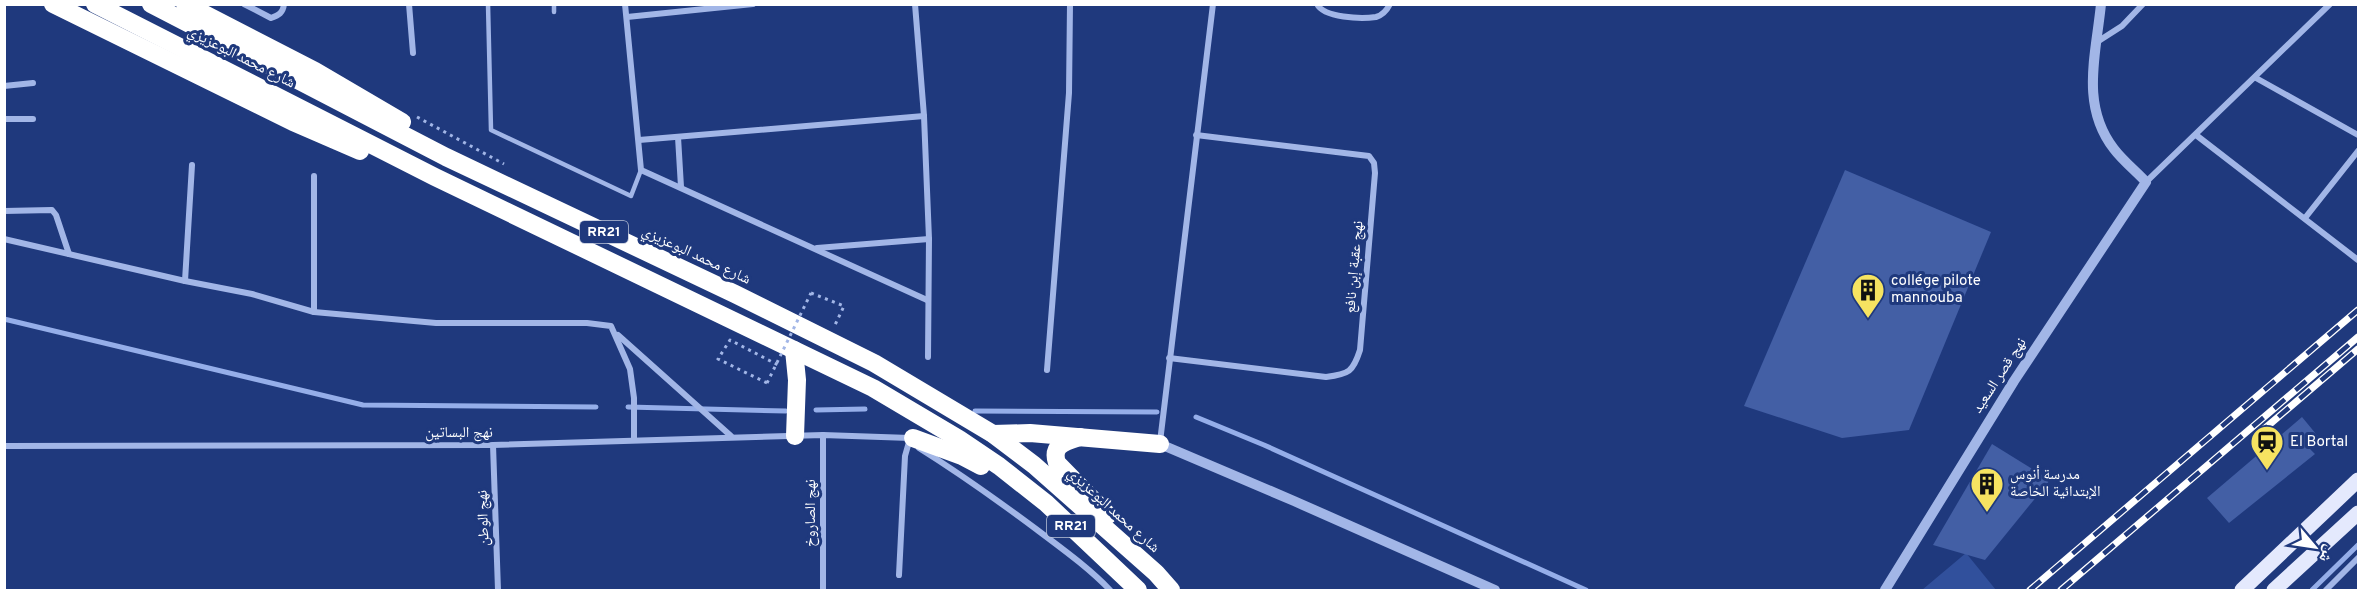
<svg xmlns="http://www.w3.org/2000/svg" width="2363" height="595" font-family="Overpass,'Noto Naskh Arabic',sans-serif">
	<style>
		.green { fill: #31509c }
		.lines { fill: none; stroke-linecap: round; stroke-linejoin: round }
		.stream { stroke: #95aee9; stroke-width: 5 }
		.building { fill: #435fa5 }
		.path { stroke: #a2b6e7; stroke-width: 3; stroke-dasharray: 3 4.5; stroke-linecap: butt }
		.service { stroke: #a2b6e7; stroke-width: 4.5 }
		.minor { stroke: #a2b6e7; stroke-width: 6 }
		.tertiary { stroke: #a2b6e7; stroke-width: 10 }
		.primary { stroke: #e4e9fd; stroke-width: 15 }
		.motorway { stroke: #fff; stroke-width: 18 }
		.rail-casing { stroke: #fff; stroke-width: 7 }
		.rail { stroke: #1f397d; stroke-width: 4.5; stroke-dasharray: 14; stroke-linecap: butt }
		.path-bridge { stroke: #a2b6e7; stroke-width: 3; stroke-dasharray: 3 4.5; stroke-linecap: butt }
		.labels { text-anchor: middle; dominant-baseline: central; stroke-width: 6; stroke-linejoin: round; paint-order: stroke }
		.shield { fill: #1f397d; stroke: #bcc4d8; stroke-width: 1.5 }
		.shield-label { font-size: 14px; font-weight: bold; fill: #fff }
		.street-label { font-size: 15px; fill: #fff; stroke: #1f397d }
		.poi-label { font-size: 15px; fill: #fff; stroke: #1f397d; text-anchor: start }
	</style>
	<rect width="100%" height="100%" fill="#1f397d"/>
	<polygon class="green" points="1966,553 1996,590 1922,590"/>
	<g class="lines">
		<g class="stream">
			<polyline points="4,319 363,405 596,407"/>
			<polyline points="628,407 786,411"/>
			<polyline points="816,410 865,409"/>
			<polyline points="975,411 1157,412"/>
			<polyline points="1196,417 1264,445 1586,590"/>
			<polyline points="2312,590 2358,545"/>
		</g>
	</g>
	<g class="building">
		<polygon points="1845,170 1991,232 1909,430 1842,438 1744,406"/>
		<polygon points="2302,417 2321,440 2310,449 2315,454 2229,523 2207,498"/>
		<polygon points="1992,444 2050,480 1985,560 1933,545"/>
	</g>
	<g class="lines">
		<g class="path">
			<polyline points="417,117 504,164"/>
			<polyline points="811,293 844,306 834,327"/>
			<polyline points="767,383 718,359 730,340 780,366"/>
		</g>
		<g class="service">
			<polyline points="488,4 491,130 631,196 641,170"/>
			<polyline points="554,4 554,12"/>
		</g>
		<g class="minor">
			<path d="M244,4l27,14c8,-3 12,-5 13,-14"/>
			<polyline points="409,4 413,53"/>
			<polyline points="625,4 641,170 927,300"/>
			<polyline points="915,4 924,116 929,239 928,357"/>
			<path d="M1317,4c7,14 44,15 59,13 7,-2 11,-7 14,-13"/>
			<polyline points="627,17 753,4"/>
			<polyline points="2097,42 2122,26 2143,4"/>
			<polyline points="2256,78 2358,135"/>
			<polyline points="4,86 33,83"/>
			<polyline points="4,119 33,119"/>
			<polyline points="2196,135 2358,260"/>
			<polyline points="678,137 681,187"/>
			<polyline points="639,140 924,116"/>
			<polyline points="2146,182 2330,4"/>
			<polyline points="4,211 52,210 56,215 69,254"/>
			<polyline points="2305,218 2358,151"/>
			<polyline points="4,239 185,281 252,294 314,312 436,323 587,323 611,326 630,369 634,398 634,440"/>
			<polyline points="817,248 929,239"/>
			<polyline points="185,281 192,165"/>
			<polyline points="314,312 314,176"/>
			<polyline points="618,335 731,436"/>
			<path d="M1169,358l157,19c23,-3 27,-5 34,-27l15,-177 -1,-10 -5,-7 -173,-21"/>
			<polyline points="1047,370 1069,93 1070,4"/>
			<polyline points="1160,442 1213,4"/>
			<polyline points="493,445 498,590"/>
			<polyline points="4,446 493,445 823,435 910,438"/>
			<path d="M919,448c40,25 78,52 117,81 25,19 52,38 74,61"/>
			<polyline points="899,575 905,456 909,442"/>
			<polyline points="823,590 823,435"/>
			<polyline points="2326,590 2358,558"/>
		</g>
		<g class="tertiary">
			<polyline points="1160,444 1294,501 1495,590"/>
			<path d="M1885,590l129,-209 132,-199c-10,-11 -23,-21 -32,-33 -34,-44 -18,-94 -13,-145"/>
		</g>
		<g class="primary">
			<polyline points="2242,590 2358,480"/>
			<polyline points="2274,590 2358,513"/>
		</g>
		<g class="motorway">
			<polyline points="53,4 293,122 360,151"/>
			<polyline points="95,4 435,177 873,388 959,439 999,466 1046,503 1138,590"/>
			<polyline points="151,4 446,157 735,294 874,363 993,434 1034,465 1156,573 1171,590"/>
			<polyline points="185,4 315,71 402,122"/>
			<polyline points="794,350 797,380 795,436"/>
			<polyline points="993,434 1030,433 1160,444"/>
			<path d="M1080,437c-15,5 -29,8 -23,26l51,52"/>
			<polyline points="913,438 962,456 981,466"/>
		</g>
		<defs>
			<g id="rail">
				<polyline points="2257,435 2358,349"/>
				<polyline points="2030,590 2358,310"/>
				<polyline points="2061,590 2358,337"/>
			</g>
		</defs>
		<use href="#rail" class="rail-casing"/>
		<use href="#rail" class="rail"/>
		<polyline class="path-bridge" points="767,383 811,293"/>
	</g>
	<defs>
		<symbol id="building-pin" viewBox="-11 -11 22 30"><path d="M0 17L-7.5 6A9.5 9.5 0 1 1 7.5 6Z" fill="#f6e361" stroke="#1f397d"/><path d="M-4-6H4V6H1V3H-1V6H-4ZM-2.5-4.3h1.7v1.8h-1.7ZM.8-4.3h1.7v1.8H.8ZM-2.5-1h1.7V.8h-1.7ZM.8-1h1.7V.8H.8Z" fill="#111"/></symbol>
		<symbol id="station-pin" viewBox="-11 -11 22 30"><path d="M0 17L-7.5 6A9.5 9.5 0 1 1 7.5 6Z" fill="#f6e361" stroke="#1f397d"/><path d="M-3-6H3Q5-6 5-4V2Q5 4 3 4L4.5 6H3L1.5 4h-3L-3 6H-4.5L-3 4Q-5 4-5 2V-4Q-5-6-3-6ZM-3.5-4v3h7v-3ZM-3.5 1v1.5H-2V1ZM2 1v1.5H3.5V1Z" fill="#111"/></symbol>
	</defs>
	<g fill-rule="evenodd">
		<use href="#building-pin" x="1849" y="271" width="38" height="52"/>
		<use href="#station-pin" x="2248" y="423" width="38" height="52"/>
		<use href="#building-pin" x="1968" y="465" width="38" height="52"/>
	</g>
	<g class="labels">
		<g class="shield">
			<rect x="580" y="221" width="48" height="22" rx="4.5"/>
			<rect x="1047" y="515" width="48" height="22" rx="4.5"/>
		</g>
		<g class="shield-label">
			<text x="604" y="232">RR21</text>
			<text x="1071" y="526">RR21</text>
		</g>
		<g class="street-label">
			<text transform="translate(241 58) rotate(27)">شارع محمد البوعزيزي</text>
			<text transform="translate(696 256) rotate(25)">شارع محمد البوعزيزي</text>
			<text transform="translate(1355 267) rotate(-85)">نهج عقبة إبن نافع</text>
			<text transform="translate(2000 376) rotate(-57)">نهج قصر السعيد</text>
			<text x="459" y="433">نهج البساتين</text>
			<text transform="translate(1113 511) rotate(42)">شارع محمد البوعزيزي</text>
			<text transform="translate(811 513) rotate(-90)">نهج الصاروخ</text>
			<text transform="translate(484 518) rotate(-92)">نهج الوطن</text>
		</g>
		<g class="poi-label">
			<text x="1891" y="281">collége pilote<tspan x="1891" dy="17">mannouba</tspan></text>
			<text x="2290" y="442">El Bortal</text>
			<text x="2010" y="475">مدرسة أنوس<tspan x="2010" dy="17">الإبتدائية الخاصة</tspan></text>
		</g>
	</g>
	<rect width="2363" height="595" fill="none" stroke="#ffffff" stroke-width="12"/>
	<g transform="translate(2315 547) rotate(119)" stroke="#1f397d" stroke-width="4.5" paint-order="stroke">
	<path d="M0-4.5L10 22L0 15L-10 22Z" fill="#ffffff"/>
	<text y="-9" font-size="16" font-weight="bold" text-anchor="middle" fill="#ffffff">ش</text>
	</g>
</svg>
